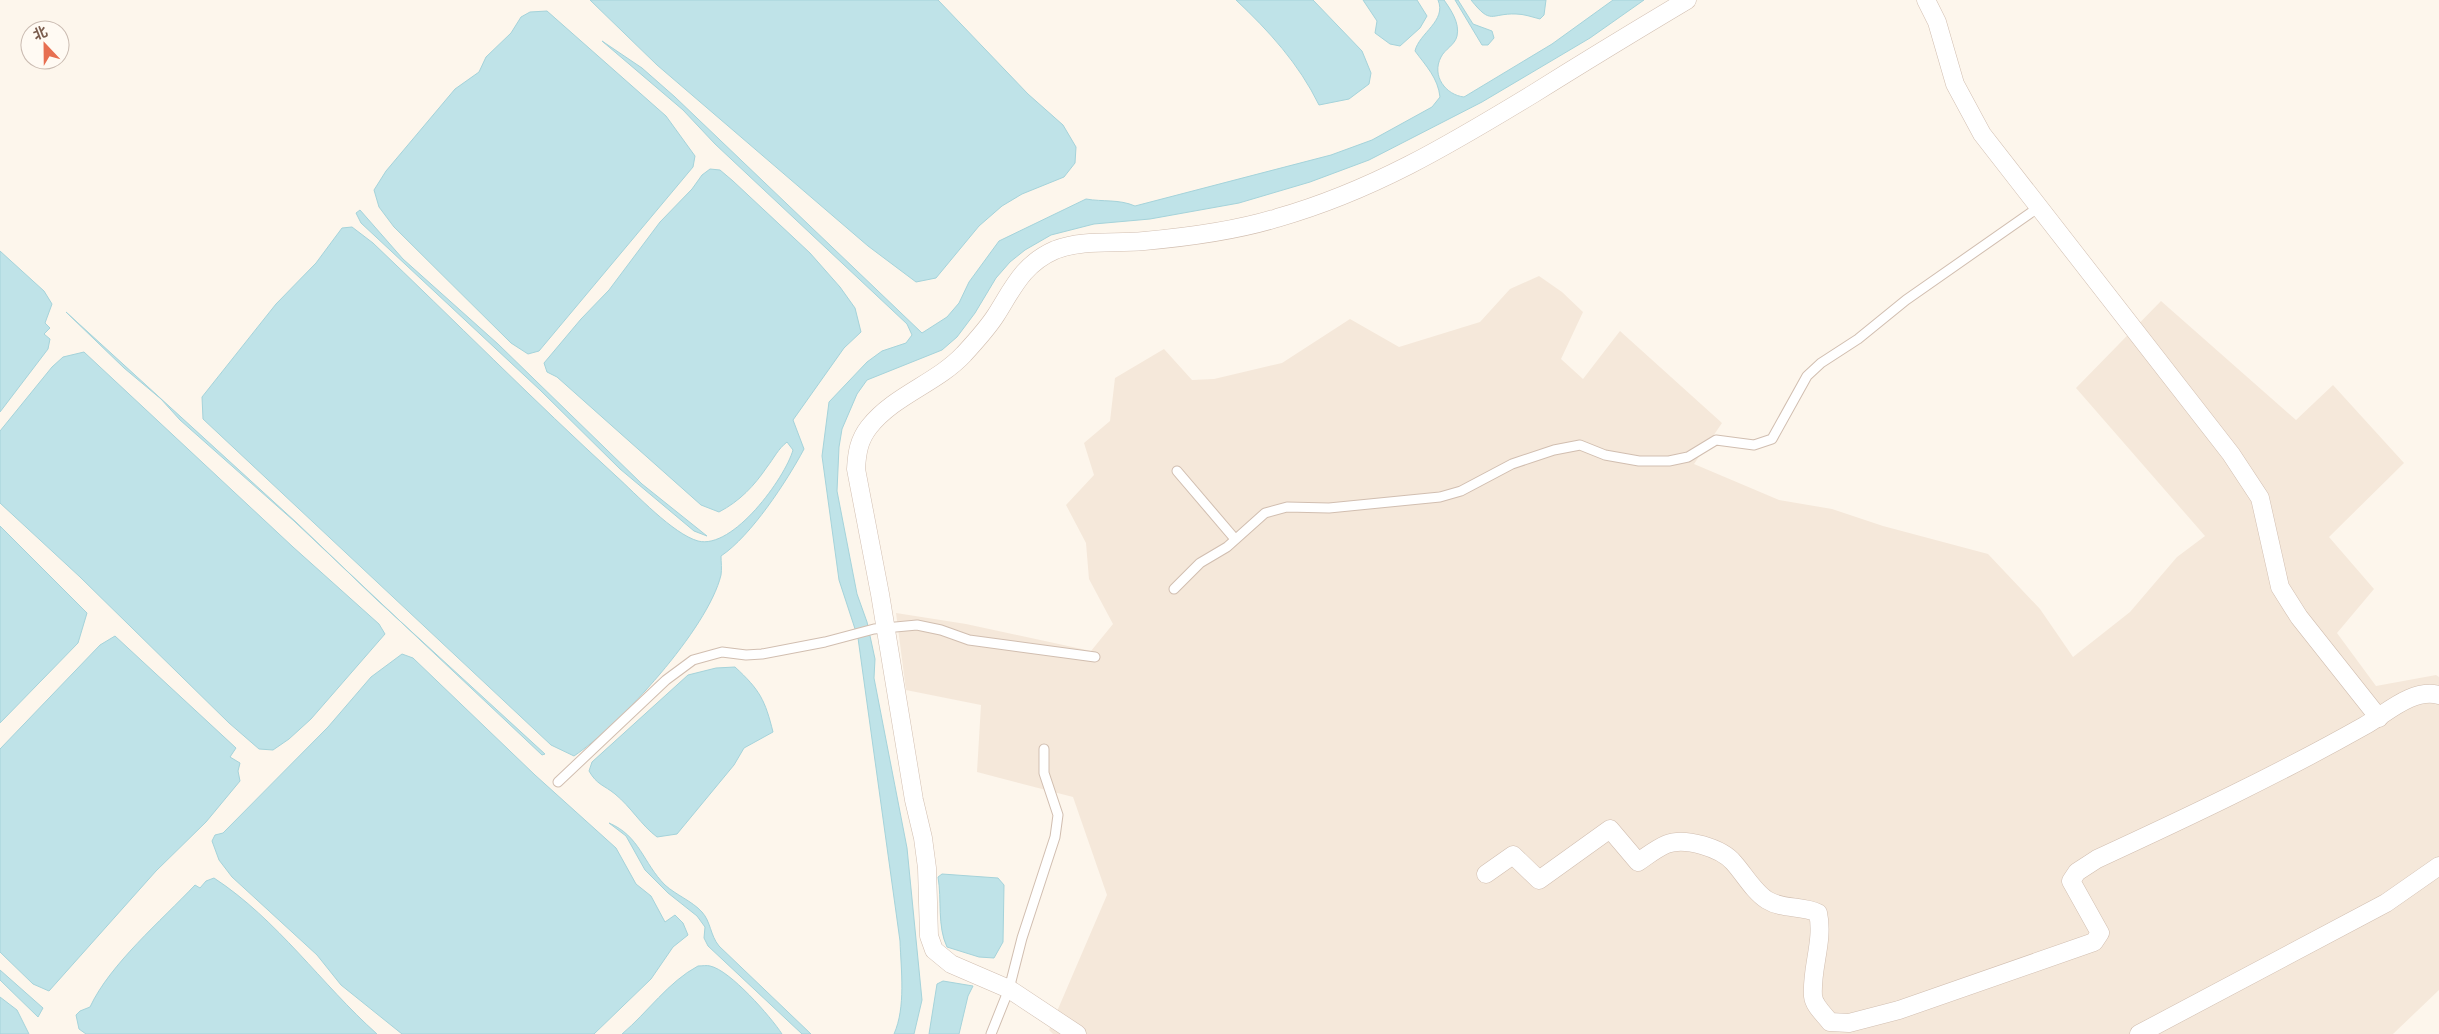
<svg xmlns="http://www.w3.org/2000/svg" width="2439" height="1034" font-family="Arial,'Noto Sans SC',sans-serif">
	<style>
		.residential { fill: #f5e8da }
		.water { fill: #bfe3e8; stroke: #a5d3da }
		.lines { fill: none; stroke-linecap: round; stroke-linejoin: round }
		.service-casing { stroke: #d1beb0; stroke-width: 11 }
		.minor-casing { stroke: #d1beb0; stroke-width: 19 }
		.service { stroke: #fff; stroke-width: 9 }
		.minor { stroke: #fff; stroke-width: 18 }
	</style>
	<rect width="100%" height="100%" fill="#fdf6ec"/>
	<polygon class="residential" points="1539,276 1562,292 1583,312 1561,359 1583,379 1620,331 1722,423 1694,464 1779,500 1832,509 1883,526 1988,554 2040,609 2073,657 2130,612 2177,557 2205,536 2076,388 2161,301 2296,420 2333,385 2404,463 2329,537 2374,589 2337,633 2376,686 2436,675 2439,677 2439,990 2393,1034 1053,1034 1049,1030 1107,895 1073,797 977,772 981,705 906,690 896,613 966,624 1091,651 1113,624 1089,579 1086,543 1066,505 1094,475 1084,443 1110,421 1115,378 1164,349 1192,380 1214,379 1282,363 1350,319 1399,347 1480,322 1510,289"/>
	<g class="water">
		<polygon points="590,0 938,0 1028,94 1063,125 1076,147 1075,163 1064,177 1022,194 1002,206 979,226 936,278 916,282 868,246 657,65"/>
		<path d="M1236,0h77l49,51 9,22 -2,11 -20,15 -30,6c-20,-41 -50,-74 -83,-105z"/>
		<polygon points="1363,0 1417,0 1427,16 1420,28 1400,46 1390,44 1375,33 1377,21"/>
		<path d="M1438,0h6c7,10 16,23 13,36 -2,9 -12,13 -16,21 -10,19 5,38 23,40l88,-53 61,-44h31l-54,38 -108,64 -113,58 -59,22 -71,21 -89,16 -56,5 -43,11 -26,15 -15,12 -14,16 -21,35 -18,24 -15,13 -75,30 -10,14 -15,35 -3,18 -2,44 20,103 10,28 8,37 -1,19 33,170 15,152 -8,34h-20c12,-27 7,-64 6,-93l-42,-303 -19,-58 -17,-124 7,-54 38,-40 15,-11 24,-8 6,-8 -5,-11 -192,-180 -32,-34 -81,-69 40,27 33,29 247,236 25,-16 12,-14 10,-21 30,-41 87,-42c17,3 33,0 49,7l196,-51 41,-15 60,-33 8,-10c-2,-19 -14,-31 -25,-46 4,-18 32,-30 23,-51z"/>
		<polygon points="1455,0 1458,0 1473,24 1492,31 1494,38 1488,45 1482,45"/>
		<path d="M1471,0h75l-2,15 -4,4c-8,-2 -16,-5 -24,-5 -26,-1 -24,12 -45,-14z"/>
		<polygon points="547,11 666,116 695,156 693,167 539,351 528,354 511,343 394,227 379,207 374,190 386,171 455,89 479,72 486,57 511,33 521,17 530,12"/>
		<path d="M710,169l10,1 13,11 77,72 30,34 15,21 6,24 -17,16 -51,72 11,29c-17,32 -53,87 -83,107 0,6 1,13 0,19 -13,54 -101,150 -147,181l-23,-11 -348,-326 -1,-22 74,-93 40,-41 26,-35 10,-1 21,16c81,77 160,157 243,233 20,18 57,58 82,65 35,9 87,-63 95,-91l-6,-8c-9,7 -13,16 -20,25 -13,19 -27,34 -48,45l-18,-7 -144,-128 -10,-5 -3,-9 37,-44 28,-29 51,-68 32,-33 10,-14z"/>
		<polygon points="360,210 403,259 498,344 642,484 707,536 694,531 620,469 540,390 361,223 356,213"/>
		<polygon points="0,251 44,291 52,304 45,323 50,328 44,334 50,339 48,349 0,412"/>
		<polygon points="66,312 297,523 376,599 545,754 542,755 294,521 180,420 161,399 124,368"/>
		<polygon points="84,352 293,547 379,624 385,634 311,719 289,739 273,750 259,749 229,723 80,577 0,503 0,431 52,367 63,357"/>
		<polygon points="0,526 87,613 78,643 0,723"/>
		<polygon points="115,636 236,748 230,757 240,763 238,771 240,781 206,822 156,871 49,991 33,984 0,952 0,749 100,645"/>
		<polygon points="402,654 413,658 535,775 616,848 636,884 651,896 665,922 675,915 683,923 688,935 673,947 651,979 594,1034 402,1034 341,985 317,955 232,877 219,860 212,841 215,835 223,833 328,727 371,677"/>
		<path d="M735,667c25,23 30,33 38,65l-29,16 -10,17 -57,69 -20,3c-16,-12 -26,-30 -42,-43 -11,-9 -18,-9 -26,-23l3,-9 96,-87 28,-7z"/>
		<path d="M609,823c31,13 34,40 56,62 11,10 27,16 37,27 9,10 8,23 17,34l92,88h-9l-94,-88 -4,-8 1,-11 -8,-11 -29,-23 -23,-23 -19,-34z"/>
		<path d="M942,874l56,4 6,7 -1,57 -9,16 -15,-1 -32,-10c-10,-21 -5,-47 -9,-70z"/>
		<path d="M214,878c64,42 107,106 163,156h-291l-7,-5 -3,-14 4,-4 10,-4c20,-43 71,-86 105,-122l5,3 6,-7z"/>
		<path d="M698,966c4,0 9,-1 12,0 20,4 61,51 72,68h-160c26,-22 46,-52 76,-68z"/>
		<polygon points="0,970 43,1008 38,1017 0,980"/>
		<polygon points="943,981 973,986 968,996 959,1034 929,1034 937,984"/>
		<polygon points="0,997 17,1010 29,1034 0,1034"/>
	</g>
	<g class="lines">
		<defs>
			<g id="service">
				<polyline points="1177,471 1235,539"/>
				<polyline points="1174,589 1200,563 1227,547 1265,513 1287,507 1329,508 1440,497 1461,491 1512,464 1554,450 1580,445 1605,455 1639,461 1669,461 1688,457 1716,440 1754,445 1772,439 1807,376 1821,363 1858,339 1906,300 2039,207"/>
				<polyline points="558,782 666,680 693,660 722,652 746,655 762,654 825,642 874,629 917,625 941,630 969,640 1095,657"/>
				<polyline points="991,1034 1009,989 1022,938 1055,837 1058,815 1044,773 1044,749"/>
			</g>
			<g id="minor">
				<polyline points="1926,0 1937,22 1955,84 1982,134 2231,454 2260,498 2280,587 2299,617 2379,718"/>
				<path d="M1486,874l27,-19 26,25 71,-51 28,33c9,-6 19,-14 29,-18 18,-7 55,4 67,19 10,11 20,29 33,37 16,10 35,5 51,13 6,28 -7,55 -5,83 1,10 11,18 17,26l19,1 50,-13 195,-68 6,-9 -29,-52 6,-9 20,-13c91,-42 180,-84 267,-133 22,-12 48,-38 75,-31"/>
				<path d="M1077,1034l-68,-45 -58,-25 -17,-14 -5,-14 -2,-68 -4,-30 -9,-38 -34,-206 -24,-125c1,-17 3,-29 13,-42 25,-32 68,-44 95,-73 11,-12 23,-25 32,-39 17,-27 27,-51 59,-65 28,-11 60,-6 89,-9 45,-4 91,-10 133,-23 95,-27 172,-73 256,-124 51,-32 102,-63 154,-94"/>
				<polyline points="2139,1034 2386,903 2439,866"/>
			</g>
		</defs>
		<use href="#service" class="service-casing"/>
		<use href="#minor" class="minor-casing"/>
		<use href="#service" class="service"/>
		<use href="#minor" class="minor"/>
	</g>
	<g transform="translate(45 45) rotate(338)"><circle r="24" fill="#fffaf3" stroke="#cabbb1"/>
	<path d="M0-4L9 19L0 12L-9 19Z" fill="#e76f51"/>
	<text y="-8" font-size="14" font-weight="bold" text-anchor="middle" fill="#7a5c4d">北</text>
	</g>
</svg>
